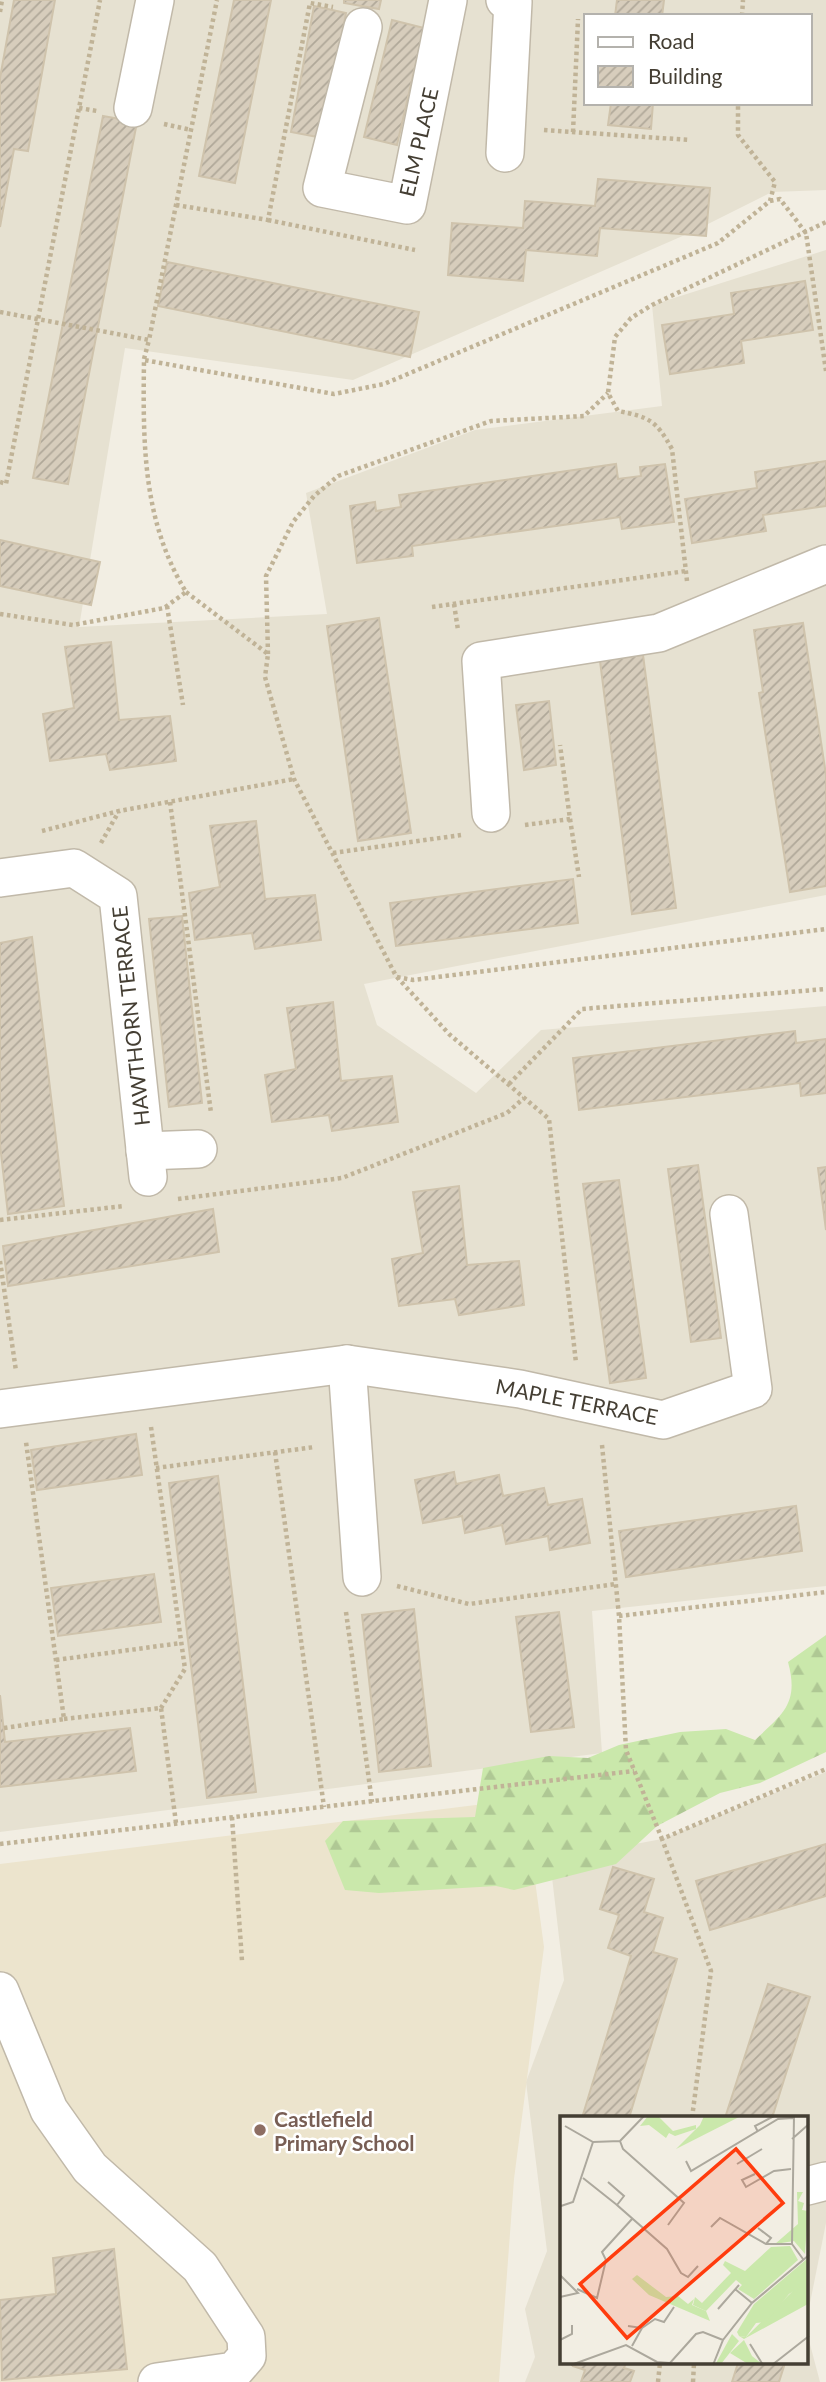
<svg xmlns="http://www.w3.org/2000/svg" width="826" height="2382" font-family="Lato,sans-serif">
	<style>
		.residential { fill: #e6e1d1; fill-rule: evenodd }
		.education { fill: #ece4cd }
		.forest { fill: url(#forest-firs) }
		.building { fill: url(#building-hatch); stroke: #cfc3ac; stroke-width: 2 }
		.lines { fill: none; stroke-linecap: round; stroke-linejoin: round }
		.minor-casing { stroke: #c1b9a9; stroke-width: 40 }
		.path { stroke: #c0b397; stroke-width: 4.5; stroke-dasharray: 3.5 3.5; stroke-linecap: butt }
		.minor { stroke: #fff; stroke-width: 37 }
		.education-dot { fill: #8d6e63; stroke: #fff; stroke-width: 2.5 }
		.labels { text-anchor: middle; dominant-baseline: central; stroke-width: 5; stroke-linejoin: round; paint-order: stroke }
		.street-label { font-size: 21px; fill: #443e33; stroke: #fff }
		.education-label { font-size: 21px; font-weight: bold; fill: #785e54; stroke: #fff; text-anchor: start }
		.inset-road { fill: none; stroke: #aca89d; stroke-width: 2 }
		.view { fill: #ff3c0e; fill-opacity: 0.15; stroke: #ff3c0e; stroke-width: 3.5 }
		.inset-edge { fill: none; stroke: #443e33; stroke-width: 3.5 }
	</style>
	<defs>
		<pattern id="forest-firs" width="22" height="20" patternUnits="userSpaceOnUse" patternTransform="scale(1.75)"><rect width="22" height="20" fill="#cae8ab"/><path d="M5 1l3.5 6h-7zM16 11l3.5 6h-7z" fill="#afc894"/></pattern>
		<pattern id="building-hatch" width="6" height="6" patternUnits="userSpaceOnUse" patternTransform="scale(1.75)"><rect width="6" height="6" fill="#d7cdbc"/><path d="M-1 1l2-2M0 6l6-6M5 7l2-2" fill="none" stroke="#b0a899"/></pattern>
	</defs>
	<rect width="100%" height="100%" fill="#f2eee3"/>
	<g class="residential">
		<path d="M0,0h826v190l-54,2 -78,39 -341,149 -228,-32 -46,279 248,-13 -21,-121 169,-63 187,-24 -10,-101 174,-55v645l-462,89 13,41 99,68 65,-63 285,-24v580l-234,25 10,142 -602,79zM586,16h224v87h-224z"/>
		<polygon points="826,1772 826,2223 807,2318 807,2118 562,2118 562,2363 807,2363 807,2333 820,2382 525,2382 535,2357 525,2309 547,2251 526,2082 564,1980 550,1860 662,1839"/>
	</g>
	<polygon class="education" points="524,1799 544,1947 514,2179 499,2382 0,2382 0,1864"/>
	<path class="forest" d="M826,1635v117l-66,31 -40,10 -63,33 -41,38 -102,26 -18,-4 -117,7 -34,-3 -20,-49 18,-20 132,-4 8,-49 66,-12 39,2 31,-13 61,-13 46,-3 29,11c29,-27 44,-37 33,-78z"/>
	<g class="building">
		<polygon points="14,0 55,0 28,151 14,149 0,227 0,78"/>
		<polygon points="234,0 271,0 235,183 199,176"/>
		<polygon points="344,0 381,0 379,9 344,3"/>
		<polygon points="617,0 664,0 662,16 615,16"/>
		<polygon points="314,6 346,13 323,138 291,132"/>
		<polygon points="392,20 424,28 397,145 364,137"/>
		<polygon points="611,103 653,103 651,129 608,125"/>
		<polygon points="103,116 137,122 68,484 33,478"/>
		<polygon points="598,179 710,188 706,236 600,228 597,256 526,250 523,281 448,275 452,223 523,228 525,201 595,206"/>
		<polygon points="167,262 419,312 410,357 158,306"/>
		<polygon points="805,281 813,330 741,341 744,363 670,374 662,325 734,314 731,293"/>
		<polygon points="826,461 826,506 763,515 766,531 692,543 685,499 757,488 755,472"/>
		<polygon points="616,464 618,479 641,476 640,467 665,464 674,522 622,529 620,517 412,546 413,556 357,563 350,506 375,502 376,511 401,507 399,495"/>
		<polygon points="0,540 100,562 91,605 0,586"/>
		<polygon points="379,618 411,833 358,841 327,626"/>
		<polygon points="803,623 826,775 826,886 790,892 759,693 763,692 754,630"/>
		<polygon points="111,642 119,720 170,716 176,761 110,770 106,754 50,761 43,714 74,708 65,647"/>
		<polygon points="643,655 676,908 632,914 600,661"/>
		<polygon points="549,701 556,765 524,770 516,705"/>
		<polygon points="256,821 265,899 315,895 321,940 255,949 252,933 195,940 189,893 220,887 210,826"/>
		<polygon points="573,879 578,923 396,946 390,903"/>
		<polygon points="182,916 202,1103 169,1107 149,919"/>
		<polygon points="32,937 64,1206 8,1214 0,1145 0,943"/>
		<polygon points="333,1002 341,1081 392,1076 398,1122 332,1131 329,1115 272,1122 265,1075 296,1069 287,1008"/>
		<polygon points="795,1031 796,1043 826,1039 826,1093 801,1096 800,1083 579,1110 573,1058"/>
		<polygon points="698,1165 721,1338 691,1342 668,1169"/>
		<polygon points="826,1167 826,1230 818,1168"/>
		<polygon points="619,1180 646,1378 610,1383 583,1184"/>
		<polygon points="459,1186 467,1265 519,1261 524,1305 459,1315 455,1299 399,1306 392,1259 423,1253 413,1192"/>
		<polygon points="213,1209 219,1252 8,1286 3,1246"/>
		<polygon points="136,1434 142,1475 37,1490 31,1450"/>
		<polygon points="454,1472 456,1484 499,1475 503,1496 544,1488 548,1505 582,1499 590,1543 550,1550 548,1536 506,1544 502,1525 465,1533 462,1516 423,1523 415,1480"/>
		<polygon points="218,1476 256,1792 207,1798 169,1483"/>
		<polygon points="796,1506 802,1551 626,1577 619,1531"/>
		<polygon points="154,1574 161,1622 58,1636 51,1588"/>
		<polygon points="414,1609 431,1766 379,1772 362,1615"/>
		<polygon points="559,1612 574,1727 531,1732 516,1617"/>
		<polygon points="0,1695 5,1742 130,1728 136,1771 0,1787"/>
		<polygon points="826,1844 826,1896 710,1930 696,1881"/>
		<polygon points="613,1867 654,1879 644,1912 663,1918 653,1952 677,1959 629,2118 582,2118 631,1956 608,1948 619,1915 600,1909"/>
		<polygon points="768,1984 810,1997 772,2118 725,2118"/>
		<polygon points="114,2249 127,2369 2,2380 0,2300 56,2294 53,2258"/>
		<polygon points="574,2363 626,2363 624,2368 634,2371 630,2382 581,2382 585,2370 573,2366"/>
		<polygon points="738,2363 785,2363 779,2382 732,2382"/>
	</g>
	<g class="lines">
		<defs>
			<g id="minor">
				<polyline points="505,0 513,2 505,153"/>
				<polyline points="363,27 322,188 407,205 448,0"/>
				<polyline points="133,108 155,0"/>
				<polyline points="491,813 481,661 659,633 826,564"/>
				<polyline points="0,878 74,868 118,896 148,1177"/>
				<polyline points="145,1151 198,1149"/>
				<polyline points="347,1364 362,1577"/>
				<polyline points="0,1409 347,1364 520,1389 663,1420 753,1389 729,1214"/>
				<polyline points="0,1991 49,2110 90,2168 200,2267 246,2337 247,2356 234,2371 157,2382"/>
				<polyline points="807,2186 826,2181"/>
			</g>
		</defs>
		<use href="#minor" class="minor-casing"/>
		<g class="path">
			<polyline points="0,12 2,0"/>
			<polyline points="742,16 743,0"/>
			<polyline points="79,108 97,111"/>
			<polyline points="164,124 191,130"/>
			<polyline points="544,130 690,140"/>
			<polyline points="573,132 578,19"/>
			<polyline points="770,201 780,199 806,233 826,371"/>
			<polyline points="176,205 268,220 310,3 333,7"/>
			<polyline points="268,220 415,250"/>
			<polyline points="0,312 149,340 217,0"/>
			<polyline points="144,359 149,340"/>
			<polyline points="0,482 6,484 100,0"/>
			<path d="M687,581l-15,-132c-16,-29 -23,-32 -54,-38l-10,-18 7,-56 16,-19 21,-13 174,-83"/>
			<polyline points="186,592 268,654 265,677 294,779 396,976 449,1034 549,1119 576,1363"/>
			<polyline points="454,604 458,630"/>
			<polyline points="167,606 183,705"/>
			<polyline points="432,607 686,571"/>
			<path d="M0,614l73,11 91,-17 22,-16c-44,-72 -43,-151 -42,-232l190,34 50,-10 334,-141 52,-42 5,-19 -37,-47v-32"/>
			<polyline points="268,654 266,576 293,522 314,496 338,476 491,421 584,416 608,393"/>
			<polyline points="170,802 211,1113"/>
			<polyline points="570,819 579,877"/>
			<polyline points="525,825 570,819 560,745"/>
			<polyline points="42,831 119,811 294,779"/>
			<polyline points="101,843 119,811"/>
			<polyline points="333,853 461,835"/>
			<polyline points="397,977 413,980 826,929"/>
			<polyline points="509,1084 582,1009 826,989"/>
			<polyline points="178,1199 342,1178 507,1113 524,1098"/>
			<polyline points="0,1220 124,1206"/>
			<polyline points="0,1261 16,1371"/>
			<polyline points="151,1427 185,1669 161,1708"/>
			<polyline points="602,1445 619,1616 626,1750 662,1839"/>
			<polyline points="275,1452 324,1807"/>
			<polyline points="156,1468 315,1447"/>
			<polyline points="397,1586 469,1604 616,1584"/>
			<polyline points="346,1612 372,1802"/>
			<polyline points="619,1616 826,1592"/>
			<polyline points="56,1660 181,1643"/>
			<polyline points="64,1719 161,1708 176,1823"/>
			<polyline points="4,1728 64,1719 26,1442"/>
			<polyline points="232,1817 242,1961"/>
			<polyline points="0,1844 634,1771"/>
			<polyline points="692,2118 711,1971 662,1839 826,1769"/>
			<polyline points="658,2382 660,2363"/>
			<polyline points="693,2382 694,2363"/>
		</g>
		<use href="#minor" class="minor"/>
	</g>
	<circle class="education-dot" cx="260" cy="2130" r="7"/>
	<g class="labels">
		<g class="street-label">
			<text transform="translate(418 142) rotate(-77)">ELM PLACE</text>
			<text transform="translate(130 1016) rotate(-96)">HAWTHORN TERRACE</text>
			<text transform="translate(577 1401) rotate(11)">MAPLE TERRACE</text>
		</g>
		<g class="education-label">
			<text x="274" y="2118">Castlefield<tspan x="274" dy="24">Primary School</tspan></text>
		</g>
	</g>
	<g transform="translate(560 2116)">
		<rect width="248" height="248" fill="#f2eee3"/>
		<path d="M144,0h37l-65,33 24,-24zM237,76h6l-5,9 6,2 -2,7 6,1 -3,43 -11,-13 -19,3 23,-20zM230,130l8,14 -44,39 -16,-10 4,-4 -6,-5 -30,31 -13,-6 2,-8 7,6 29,-30 -8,-8 2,-4 20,10 26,-24zM248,167v21l-64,35 -5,-3 7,1 52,-51zM184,224l8,16 10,8h-14l-18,-11z" fill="#cae8ab"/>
		<path d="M88,0h10l15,15 23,-6v4l-21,7 -6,-3 -3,5 -17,-13 -9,1zM248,142v25l-19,11 -23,28 -10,1 -10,14 -7,-1 -2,-4 17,-28zM77,159l29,22 12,-1 10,8 6,-5 -2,6 14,6 4,10 -61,-26 -17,-16zM172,218l7,7 -18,23 -6,1z" fill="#cae8ab"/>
		<path class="inset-road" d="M234,0l-2,128 11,15M5,10l28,16 27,-1M198,16l-3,-6 19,-10M232,23l17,-15M60,25l3,8 61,54 -16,22M60,25l24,-25M126,45l5,10 87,-52 15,-1M177,48l25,-15M195,58l-13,6 4,7 28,-16 17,-2M23,62l34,27M48,66l16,14 -7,9 50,44 14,24 7,4 10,-11M0,84v37M1,90l12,-4 20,-60M151,111l9,-9 46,26h26M198,112l13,10 -5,6M0,159l18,18 -18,4M17,173l20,9 9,-38 -4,-8 30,-33M175,173l17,14M158,193l21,-24M68,210l14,2 -10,18M82,212l13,-9 9,3 10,-15M0,224l12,-6v-9M190,228l13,21M11,249l55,-20 31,17 13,1 26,-29 7,-2 20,8M153,249l10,-25 29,-37 57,-48M212,249l37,-29"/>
		<path class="view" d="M176,33l47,54 -156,135 -47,-54z"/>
		<rect width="248" height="248" class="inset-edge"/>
	</g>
	<rect x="584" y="14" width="228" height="91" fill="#ffffff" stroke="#b4b2ad" stroke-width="2"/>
	<rect x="598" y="37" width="35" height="10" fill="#ffffff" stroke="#b4b2ad" stroke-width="2"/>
	<text x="648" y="49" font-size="21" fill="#443e33">Road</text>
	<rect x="598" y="66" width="35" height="21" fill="url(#building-hatch)" stroke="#b4b2ad" stroke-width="2"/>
	<text x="648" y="84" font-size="21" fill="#443e33">Building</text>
</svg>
